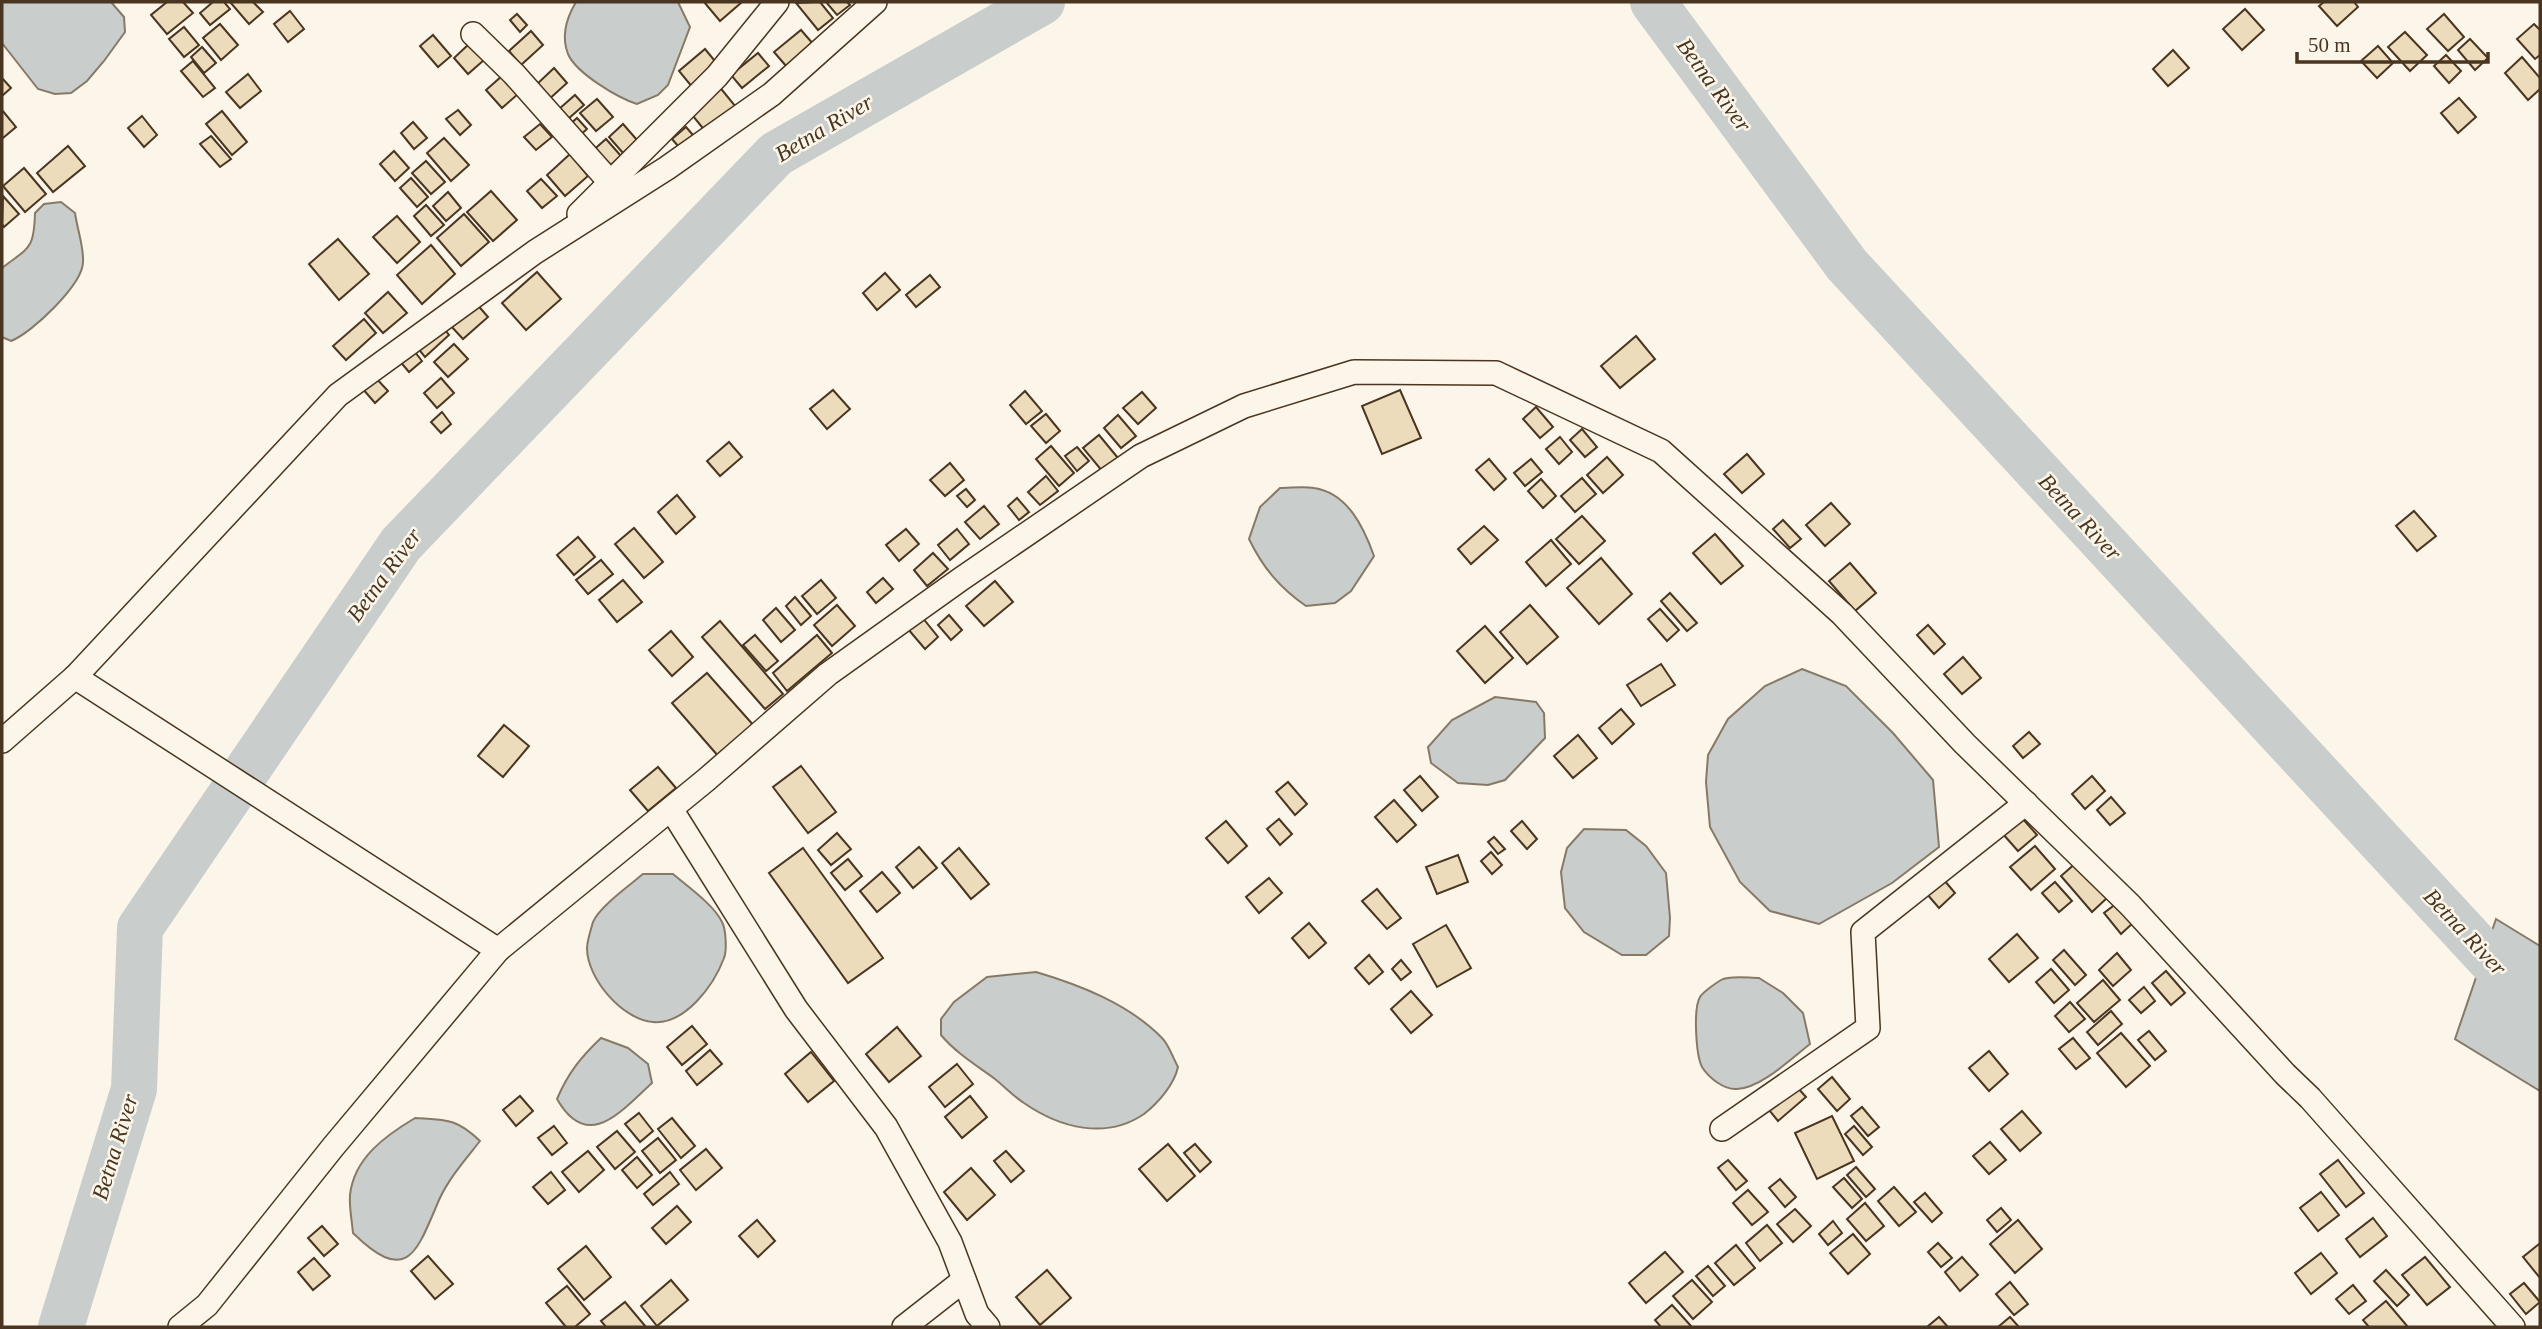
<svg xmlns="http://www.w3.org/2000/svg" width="2542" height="1329" font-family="Georgia,serif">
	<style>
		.water { fill: #c9cecd; stroke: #887966; stroke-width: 2 }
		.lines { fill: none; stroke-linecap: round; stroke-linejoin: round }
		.river { stroke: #c9cecd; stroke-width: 46 }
		.building { fill: #ecdcbc; stroke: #4a3520; stroke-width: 2 }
		.street-casing { stroke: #4a3520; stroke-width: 26 }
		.street { stroke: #fbf6e9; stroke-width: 23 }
		.labels { text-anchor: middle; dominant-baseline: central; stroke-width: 5; stroke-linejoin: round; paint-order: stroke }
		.water-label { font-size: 23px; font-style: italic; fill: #4a3520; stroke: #fbf6e9 }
	</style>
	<rect width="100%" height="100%" fill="#fbf6e9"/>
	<g class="water">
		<polygon points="2,2 111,2 124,17 125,32 104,61 87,81 71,93 55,94 38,89 2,43"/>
		<path d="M576,2h102l12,25 -22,58 -10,10 -21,9c-19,-6 -61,-31 -69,-50 -7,-18 -1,-37 8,-52z"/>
		<path d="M61,202l14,11c2,15 9,34 8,49 0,22 -51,71 -72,79l-9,-4v-69c27,-21 32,-18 33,-55l9,-9z"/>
		<path d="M1280,488c11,0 23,-2 34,0 34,5 50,40 60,68l-23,35 -16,12 -29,3c-26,-18 -43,-38 -57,-67l11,-32z"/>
		<polygon points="1802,669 1846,686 1893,733 1933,780 1939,847 1892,883 1819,924 1770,911 1740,882 1710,827 1706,782 1708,755 1728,719 1765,686"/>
		<polygon points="1495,697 1536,702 1544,713 1545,738 1505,780 1488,785 1458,783 1431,763 1428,747 1452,720"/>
		<polygon points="1584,829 1626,830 1646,846 1666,873 1670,918 1669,936 1646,955 1622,955 1584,932 1565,908 1561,872 1567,848"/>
		<path d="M643,874h30c14,12 41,31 49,48 4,7 5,29 2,36 -10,27 -39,67 -71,64 -30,-2 -66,-43 -66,-74 0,-7 4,-19 6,-26 6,-15 37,-37 50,-48z"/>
		<polygon points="2496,919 2540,946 2540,1091 2455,1039"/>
		<path d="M1036,972c44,13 93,32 126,66 7,7 11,20 16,29 -4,18 -20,36 -34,47 -38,26 -84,14 -120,-11 -11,-7 -19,-16 -29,-24 -19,-14 -39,-26 -54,-44v-16l13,-17 33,-25z"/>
		<path d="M1759,978l24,15 20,20 7,31c-18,14 -49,44 -73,45 -13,1 -28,-11 -35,-22 -6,-12 -9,-58 -2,-70 3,-5 16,-14 21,-17 9,-5 27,-2 38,-2z"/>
		<path d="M601,1038l27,10 20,16 4,19c-31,28 -64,70 -95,16 11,-26 24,-42 44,-61z"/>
		<path d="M415,1118c31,2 41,0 65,23 -15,19 -31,37 -41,59 -22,51 -31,87 -86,33 -1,-12 -4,-26 -3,-38 4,-37 35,-59 65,-77z"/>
	</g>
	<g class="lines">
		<g class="river">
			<polyline points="1653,2 1847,265 2505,976 2540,1002"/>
			<polyline points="61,1327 134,1089 140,928 401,544 776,154 1042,2"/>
		</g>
	</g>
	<g class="building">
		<polygon points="167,2 183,2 193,13 167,34 151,15"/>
		<polygon points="213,2 224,2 230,9 210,25 200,13"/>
		<polygon points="230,2 253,2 263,12 249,24"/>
		<polygon points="704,2 742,2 720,21"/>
		<polygon points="820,2 833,18 818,30 796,3"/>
		<polygon points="826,2 847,2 850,5 837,15"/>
		<polygon points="2324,2 2354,2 2358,7 2337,26 2319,6"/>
		<polygon points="2245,9 2264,30 2242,50 2223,29"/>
		<polygon points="290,11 304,29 288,42 274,24"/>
		<polygon points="517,14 527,25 520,32 510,20"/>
		<polygon points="2444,14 2464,37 2448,51 2427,29"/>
		<polygon points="220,24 238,45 221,60 203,38"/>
		<polygon points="2534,24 2540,30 2540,55 2535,59 2517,39"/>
		<polygon points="184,27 199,45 184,57 169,39"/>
		<polygon points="801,30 814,45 787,67 774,52"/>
		<polygon points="531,31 543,45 521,65 509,51"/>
		<polygon points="2405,32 2427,55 2410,71 2388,47"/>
		<polygon points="433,35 451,56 438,67 420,46"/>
		<polygon points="2470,39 2488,58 2475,70 2458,50"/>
		<polygon points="469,44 484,60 468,74 454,58"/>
		<polygon points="2378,46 2393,63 2377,78 2361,61"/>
		<polygon points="202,47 216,63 204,73 191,57"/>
		<polygon points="705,49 719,66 693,88 679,71"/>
		<polygon points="2173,50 2189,68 2168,86 2153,69"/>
		<polygon points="758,53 769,66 742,88 731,75"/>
		<polygon points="2446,55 2461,71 2449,83 2434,66"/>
		<polygon points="2522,57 2540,78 2540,89 2528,100 2505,73"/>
		<polygon points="193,61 215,88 203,97 181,71"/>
		<polygon points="554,68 567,83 547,101 535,86"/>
		<polygon points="248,74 261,91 240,108 226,92"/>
		<polygon points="502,76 518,94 502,108 486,90"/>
		<polygon points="2,78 11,88 2,96"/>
		<polygon points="718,85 736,107 706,132 688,110"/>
		<polygon points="575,95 584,105 568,119 559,109"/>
		<polygon points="2459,98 2476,117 2458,133 2441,113"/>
		<polygon points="597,99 613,117 596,131 580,113"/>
		<polygon points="2,110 16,127 3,138 2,136"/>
		<polygon points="458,110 471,125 460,135 446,119"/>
		<polygon points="222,111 247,142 232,155 206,124"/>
		<polygon points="142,116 157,135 144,147 128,128"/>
		<polygon points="577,118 587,129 578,137 568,126"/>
		<polygon points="413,122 427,138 414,149 401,133"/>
		<polygon points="540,124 552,137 536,150 524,137"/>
		<polygon points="623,124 637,140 623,153 609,137"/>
		<polygon points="686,127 699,142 685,154 672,139"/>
		<polygon points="211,136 231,159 220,167 200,144"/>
		<polygon points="444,138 469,165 451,181 427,153"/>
		<polygon points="606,139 621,156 605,170 590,153"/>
		<polygon points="68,146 85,166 53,192 37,173"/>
		<polygon points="394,151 409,168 395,181 380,164"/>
		<polygon points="570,154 588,176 565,196 547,175"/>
		<polygon points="426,161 445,182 431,194 412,173"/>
		<polygon points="24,168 46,194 25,212 3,186"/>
		<polygon points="411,178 428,197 417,207 400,188"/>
		<polygon points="541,179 557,196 542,208 527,191"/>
		<polygon points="491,191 517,220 493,241 467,212"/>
		<polygon points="448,192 461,208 446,221 433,206"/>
		<polygon points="3,196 19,214 4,227 2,224"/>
		<polygon points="426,205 444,225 431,236 414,216"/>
		<polygon points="464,214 489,242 461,266 437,238"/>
		<polygon points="397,216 420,242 397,263 373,237"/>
		<polygon points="338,239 369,274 339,300 309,264"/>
		<polygon points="431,245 455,274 422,304 397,275"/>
		<polygon points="537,272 561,299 526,330 502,303"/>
		<polygon points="885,273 900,290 877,310 863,293"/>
		<polygon points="930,275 940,287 916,307 906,295"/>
		<polygon points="388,292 407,313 383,333 365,313"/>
		<polygon points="475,302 488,317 463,339 450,325"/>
		<polygon points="364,319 376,333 346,360 333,346"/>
		<polygon points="441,325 449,335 425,357 416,346"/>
		<polygon points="1636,336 1655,359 1620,388 1601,366"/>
		<polygon points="454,344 468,359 448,377 434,362"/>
		<polygon points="411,347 422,361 409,372 398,359"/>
		<polygon points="375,377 388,391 375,403 362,388"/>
		<polygon points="441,378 454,393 437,408 424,393"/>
		<polygon points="833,390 850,409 827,429 810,409"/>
		<polygon points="1400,390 1421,438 1382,454 1362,406"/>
		<polygon points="1025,391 1042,411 1026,424 1010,405"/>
		<polygon points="1142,392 1156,408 1138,424 1123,408"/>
		<polygon points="1536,407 1553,427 1540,438 1523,419"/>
		<polygon points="442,412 451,424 441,433 431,422"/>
		<polygon points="1046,414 1060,431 1046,443 1031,426"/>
		<polygon points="1118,415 1136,436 1121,448 1104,428"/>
		<polygon points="1582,429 1597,447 1585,457 1570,440"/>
		<polygon points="1099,435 1118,458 1103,472 1083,448"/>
		<polygon points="1560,437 1572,452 1559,464 1546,449"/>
		<polygon points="729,442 742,457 720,476 707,461"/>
		<polygon points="1051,446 1074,473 1059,486 1036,459"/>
		<polygon points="1077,447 1089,461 1077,471 1065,456"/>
		<polygon points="1747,454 1764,474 1742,493 1724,474"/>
		<polygon points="1607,457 1623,475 1603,493 1587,475"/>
		<polygon points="1489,459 1506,479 1494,490 1476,470"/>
		<polygon points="1531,459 1542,472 1525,486 1514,473"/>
		<polygon points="950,463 964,480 945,496 930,480"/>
		<polygon points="1046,476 1058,491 1040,505 1028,492"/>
		<polygon points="1582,478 1596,494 1575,512 1561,496"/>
		<polygon points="1541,479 1556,496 1543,508 1528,491"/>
		<polygon points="966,489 975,500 967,507 957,496"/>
		<polygon points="677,495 695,517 676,534 658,512"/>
		<polygon points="1017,498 1029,512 1019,520 1008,506"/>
		<polygon points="1831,503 1850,524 1825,546 1806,525"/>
		<polygon points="984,506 999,524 980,539 965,522"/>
		<polygon points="2414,511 2436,536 2417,551 2396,526"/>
		<polygon points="1582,516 1605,541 1579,564 1556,539"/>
		<polygon points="1783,520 1801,539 1790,548 1773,529"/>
		<polygon points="1484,526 1498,540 1471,564 1458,549"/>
		<polygon points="634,528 663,562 644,578 615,544"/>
		<polygon points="906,529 919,544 899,561 886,545"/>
		<polygon points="957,529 969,544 950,560 938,545"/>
		<polygon points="1715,534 1743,566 1721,584 1693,553"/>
		<polygon points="578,537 595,557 574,575 557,555"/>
		<polygon points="1551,540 1571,564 1546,586 1526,562"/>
		<polygon points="933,553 948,569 927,586 914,570"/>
		<polygon points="1601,558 1632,594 1599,624 1567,588"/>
		<polygon points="601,560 613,574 588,594 576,580"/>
		<polygon points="1850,563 1876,593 1855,611 1829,581"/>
		<polygon points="883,578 893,589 876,603 867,592"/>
		<polygon points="623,580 642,602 617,622 599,600"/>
		<polygon points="821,580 836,598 817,614 802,596"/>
		<polygon points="995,581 1013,602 984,626 966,606"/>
		<polygon points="1670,593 1697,623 1687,631 1661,601"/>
		<polygon points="795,597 811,616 801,625 786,606"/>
		<polygon points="837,605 855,626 832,646 814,625"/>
		<polygon points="1530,605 1558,637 1527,664 1500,632"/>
		<polygon points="776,608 795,630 781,642 763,620"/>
		<polygon points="1660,609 1679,630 1667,641 1648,619"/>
		<polygon points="949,615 962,630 951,640 938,625"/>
		<polygon points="922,617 938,637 925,649 908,629"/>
		<polygon points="720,621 783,694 765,709 702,637"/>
		<polygon points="1928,625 1945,644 1934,654 1917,635"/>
		<polygon points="1485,626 1513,658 1485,683 1457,651"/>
		<polygon points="671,631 693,657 672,676 649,650"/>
		<polygon points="755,635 778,661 766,671 743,645"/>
		<polygon points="817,635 832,653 787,691 773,673"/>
		<polygon points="1963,657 1981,678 1962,694 1944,674"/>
		<polygon points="1661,664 1675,685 1641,706 1627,685"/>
		<polygon points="707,673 755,727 719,757 672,703"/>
		<polygon points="1621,709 1634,724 1612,744 1599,728"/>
		<polygon points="504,725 529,746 503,777 478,756"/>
		<polygon points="2029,732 2040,744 2023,758 2013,746"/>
		<polygon points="1578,735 1597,758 1573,778 1554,756"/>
		<polygon points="801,766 836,812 808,833 773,787"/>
		<polygon points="658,767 676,788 648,811 630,790"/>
		<polygon points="1420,776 1438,797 1422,811 1404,790"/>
		<polygon points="2092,776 2105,791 2085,809 2072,794"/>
		<polygon points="1288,782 1307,804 1295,815 1276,792"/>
		<polygon points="2111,797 2125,813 2110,825 2097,810"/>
		<polygon points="1394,800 1416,825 1397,842 1375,817"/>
		<polygon points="2022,818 2037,835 2018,851 2003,834"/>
		<polygon points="1279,819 1292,834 1280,845 1267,829"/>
		<polygon points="1226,821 1247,846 1228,863 1206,838"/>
		<polygon points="1522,821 1537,839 1527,849 1511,831"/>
		<polygon points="837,833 851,849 831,865 818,850"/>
		<polygon points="1494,837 1505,849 1498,854 1488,842"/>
		<polygon points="2035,846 2055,869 2031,890 2010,867"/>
		<polygon points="919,847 937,868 913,888 896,867"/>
		<polygon points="803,848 883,958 848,983 769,873"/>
		<polygon points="959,848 989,884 971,899 942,863"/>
		<polygon points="1491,852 1502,865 1492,874 1481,861"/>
		<polygon points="1458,855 1468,882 1437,894 1426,867"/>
		<polygon points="848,859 862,876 845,890 831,873"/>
		<polygon points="2077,862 2108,897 2092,912 2061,876"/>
		<polygon points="882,872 900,893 877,912 860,891"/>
		<polygon points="1269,878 1282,893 1259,913 1246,897"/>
		<polygon points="1944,880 1955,893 1939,908 1927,894"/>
		<polygon points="2055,882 2072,901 2059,912 2042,893"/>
		<polygon points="1377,889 1401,918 1387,929 1362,901"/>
		<polygon points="2117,903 2134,922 2121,934 2104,913"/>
		<polygon points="1309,923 1326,943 1309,958 1292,938"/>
		<polygon points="1446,925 1471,968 1437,987 1413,944"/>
		<polygon points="2017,934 2038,958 2009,982 1989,959"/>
		<polygon points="2064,950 2086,975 2075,985 2053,960"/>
		<polygon points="2117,953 2131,970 2113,986 2099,970"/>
		<polygon points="1369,955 1383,972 1369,984 1355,968"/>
		<polygon points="1401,960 1411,972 1401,980 1392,969"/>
		<polygon points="2051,969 2069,990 2054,1003 2036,982"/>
		<polygon points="2166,971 2185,993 2171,1005 2152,983"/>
		<polygon points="2103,980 2120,1000 2094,1022 2077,1003"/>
		<polygon points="2144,987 2155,1001 2141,1013 2129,1000"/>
		<polygon points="1411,991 1432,1015 1411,1033 1391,1009"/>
		<polygon points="2070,1002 2085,1019 2069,1032 2055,1016"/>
		<polygon points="2111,1011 2122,1024 2098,1045 2087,1032"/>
		<polygon points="692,1026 707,1044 682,1065 667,1047"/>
		<polygon points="897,1027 921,1056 889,1082 866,1054"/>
		<polygon points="2149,1031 2166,1051 2155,1060 2138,1040"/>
		<polygon points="2121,1033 2150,1066 2126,1087 2097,1053"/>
		<polygon points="2073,1038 2090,1058 2076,1069 2059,1049"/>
		<polygon points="710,1050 722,1064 697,1085 686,1071"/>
		<polygon points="1989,1051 2008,1074 1989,1091 1969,1068"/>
		<polygon points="811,1052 834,1081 808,1102 785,1074"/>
		<polygon points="957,1064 973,1084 945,1107 929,1087"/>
		<polygon points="1832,1077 1850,1099 1837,1111 1818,1089"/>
		<polygon points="1797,1087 1806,1097 1778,1121 1769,1110"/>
		<polygon points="520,1096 533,1111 516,1126 503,1110"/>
		<polygon points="970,1096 987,1117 962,1138 945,1117"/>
		<polygon points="1862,1107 1879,1127 1868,1136 1851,1116"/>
		<polygon points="2022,1111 2041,1133 2020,1151 2001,1129"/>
		<polygon points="639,1113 653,1131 640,1142 625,1124"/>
		<polygon points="1832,1116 1854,1161 1817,1179 1795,1133"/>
		<polygon points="672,1118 695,1146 681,1158 658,1129"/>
		<polygon points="554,1126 567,1143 552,1155 538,1138"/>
		<polygon points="1854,1126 1872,1147 1863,1155 1845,1134"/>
		<polygon points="617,1131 635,1152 615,1169 597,1147"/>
		<polygon points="658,1138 676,1160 660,1173 642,1151"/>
		<polygon points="1990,1142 2006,1160 1989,1174 1973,1156"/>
		<polygon points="1168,1144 1195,1176 1167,1201 1139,1169"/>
		<polygon points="1195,1144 1211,1162 1200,1172 1184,1153"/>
		<polygon points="706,1149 722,1168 696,1190 680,1170"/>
		<polygon points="588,1151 604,1170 579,1192 562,1172"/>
		<polygon points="1006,1151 1024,1171 1011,1182 994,1161"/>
		<polygon points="637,1157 652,1175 637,1188 622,1170"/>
		<polygon points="1728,1160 1747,1181 1736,1190 1718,1168"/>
		<polygon points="2338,1160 2364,1193 2346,1207 2320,1174"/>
		<polygon points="1856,1167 1875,1189 1866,1197 1847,1175"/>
		<polygon points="971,1168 995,1195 967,1220 944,1192"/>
		<polygon points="551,1172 565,1190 548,1204 533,1187"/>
		<polygon points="670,1172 679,1184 653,1205 644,1194"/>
		<polygon points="1844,1178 1862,1199 1852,1208 1833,1187"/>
		<polygon points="1780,1179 1796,1197 1785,1207 1769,1188"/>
		<polygon points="1894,1187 1916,1212 1899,1226 1878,1201"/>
		<polygon points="1748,1190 1768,1212 1752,1225 1733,1203"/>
		<polygon points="2321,1192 2339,1215 2318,1231 2300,1208"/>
		<polygon points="1925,1193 1942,1213 1932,1222 1914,1202"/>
		<polygon points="1865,1203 1884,1226 1866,1241 1847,1219"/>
		<polygon points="677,1206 691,1222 666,1244 652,1228"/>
		<polygon points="2001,1208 2011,1220 1997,1232 1987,1220"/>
		<polygon points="1795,1209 1811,1226 1793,1242 1777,1224"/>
		<polygon points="2373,1218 2387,1236 2360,1257 2346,1239"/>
		<polygon points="757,1220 775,1241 758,1257 739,1236"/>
		<polygon points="2018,1220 2042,1249 2015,1273 1990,1244"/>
		<polygon points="1833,1221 1842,1233 1828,1245 1819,1234"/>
		<polygon points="1767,1225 1782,1243 1760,1261 1746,1243"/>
		<polygon points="322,1226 338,1244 324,1256 308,1238"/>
		<polygon points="1853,1234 1870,1254 1848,1274 1830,1253"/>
		<polygon points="1938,1243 1952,1258 1941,1267 1928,1252"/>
		<polygon points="2539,1244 2540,1246 2540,1278 2523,1257"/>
		<polygon points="1736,1245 1755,1268 1734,1285 1715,1263"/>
		<polygon points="586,1246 611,1277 584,1300 558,1269"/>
		<polygon points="1665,1252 1683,1272 1646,1303 1629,1283"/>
		<polygon points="2321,1253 2337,1273 2311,1294 2295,1273"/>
		<polygon points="428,1256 453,1284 435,1299 411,1271"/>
		<polygon points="1962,1257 1978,1275 1960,1291 1945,1272"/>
		<polygon points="2425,1257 2450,1287 2427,1305 2402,1275"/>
		<polygon points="314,1258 330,1276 313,1290 298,1272"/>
		<polygon points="1708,1266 1725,1286 1713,1296 1696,1276"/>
		<polygon points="1047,1270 1071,1298 1040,1325 1016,1297"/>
		<polygon points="2386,1270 2409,1295 2397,1306 2374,1281"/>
		<polygon points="671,1280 688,1300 657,1326 641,1306"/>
		<polygon points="1692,1280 1712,1302 1693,1319 1673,1296"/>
		<polygon points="2010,1282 2028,1304 2014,1315 1996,1294"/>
		<polygon points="2524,1283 2540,1302 2526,1314 2510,1294"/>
		<polygon points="2353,1285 2366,1301 2349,1314 2336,1299"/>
		<polygon points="567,1286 590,1314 575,1327 566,1327 546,1303"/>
		<polygon points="2386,1301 2408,1327 2369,1327 2363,1320"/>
		<polygon points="625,1302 646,1327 606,1327 601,1321"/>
		<polygon points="1672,1305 1691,1326 1689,1327 1661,1327 1655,1320"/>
		<polygon points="1939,1317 1948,1327 1927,1327"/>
		<polygon points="2010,1317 2019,1327 1998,1327"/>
	</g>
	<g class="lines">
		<defs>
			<g id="street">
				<polyline points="473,34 514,74 610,182"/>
				<polyline points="579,214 717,76 777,2"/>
				<polyline points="75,677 498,950"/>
				<polyline points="2,741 75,677 338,395 535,252 667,168 772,94 875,2"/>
				<polyline points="671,809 796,1009 886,1127 950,1242 977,1314 988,1327"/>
				<polyline points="1722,1129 1868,1028 1863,932 2026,803"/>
				<polyline points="180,1327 207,1305 333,1147 498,950 706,780 828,674 961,579 1141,456 1244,406 1354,372 1496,373 1661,451 1842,614 1965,744 2130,905 2285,1074 2310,1098 2513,1327"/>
				<polyline points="904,1327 964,1280"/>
			</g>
		</defs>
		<use href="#street" class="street-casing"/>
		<use href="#street" class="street"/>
	</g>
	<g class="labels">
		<g class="water-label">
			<text transform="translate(1714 85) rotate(54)">Betna River</text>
			<text transform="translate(824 128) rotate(-31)">Betna River</text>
			<text transform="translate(2080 517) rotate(47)">Betna River</text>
			<text transform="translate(384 575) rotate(-54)">Betna River</text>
			<text transform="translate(2465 932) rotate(47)">Betna River</text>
			<text transform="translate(115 1147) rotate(-73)">Betna River</text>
		</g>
	</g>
	<rect width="2542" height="1329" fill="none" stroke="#4a3520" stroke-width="7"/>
	<path d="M2297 52v10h191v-10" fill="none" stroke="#4a3520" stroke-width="3.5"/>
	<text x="2308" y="52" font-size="21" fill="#4a3520" stroke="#fbf6e9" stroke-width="5" paint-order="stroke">50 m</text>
</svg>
